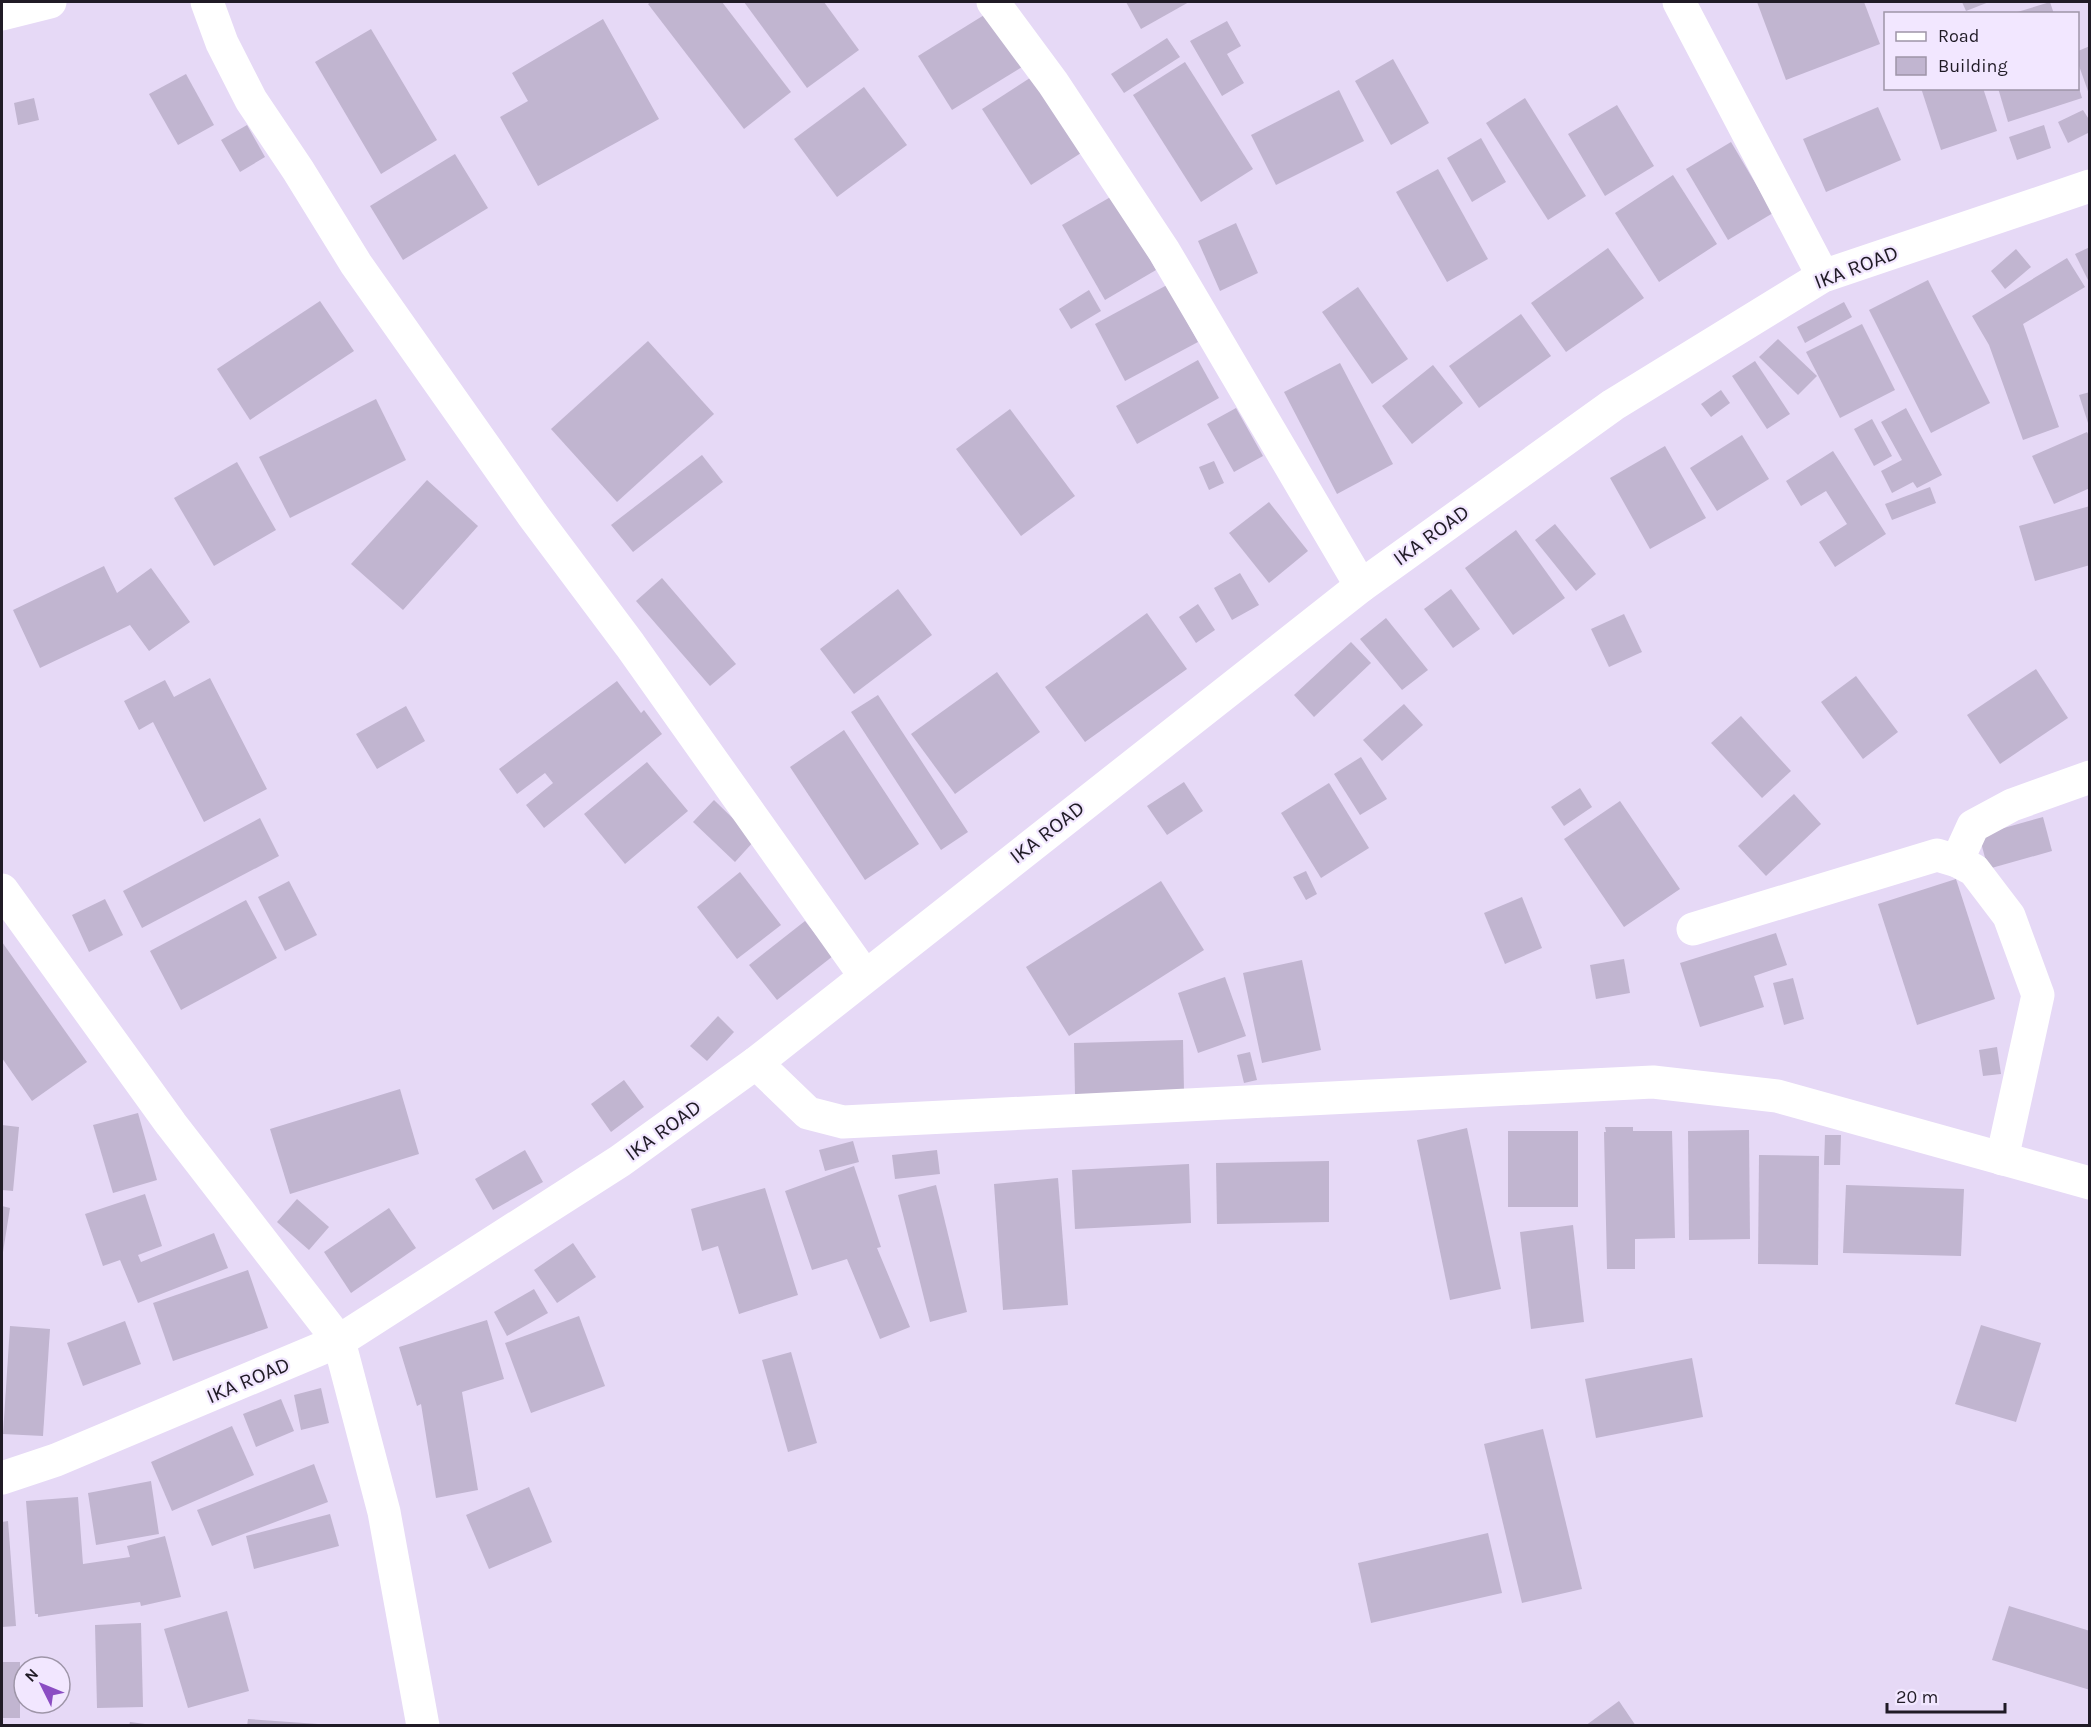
<svg xmlns="http://www.w3.org/2000/svg" width="2091" height="1727" font-family="Karla,sans-serif">
	<style>
		.building { fill: #c1b5d0 }
		.lines { fill: none; stroke-linecap: round; stroke-linejoin: round }
		.street { stroke: #fff; stroke-width: 33 }
		.secondary { stroke: #fff; stroke-width: 33 }
		.labels { text-anchor: middle; dominant-baseline: central; stroke-width: 4.5; stroke-linejoin: round; paint-order: stroke }
		.street-label { font-size: 21px; fill: #201b26; stroke: #f2e7ff }
	</style>
	<rect width="100%" height="100%" fill="#e6d9f6"/>
	<g class="building">
		<polygon points="651,2 722,2 791,92 744,129 648,4"/>
		<polygon points="744,2 824,2 859,50 807,88"/>
		<polygon points="1126,2 1189,2 1141,29"/>
		<polygon points="1757,2 1864,2 1880,44 1786,80"/>
		<polygon points="1962,2 1989,2 1966,11"/>
		<polygon points="2050,2 2054,14 2014,14 2014,13"/>
		<polygon points="989,12 1022,67 952,110 918,56"/>
		<polygon points="603,19 659,119 538,186 500,117 528,101 512,73"/>
		<polygon points="1227,21 1241,46 1227,54 1244,83 1222,96 1190,41"/>
		<polygon points="371,29 437,140 381,174 315,62"/>
		<polygon points="1167,38 1180,57 1124,93 1111,74"/>
		<polygon points="2090,46 2090,94 2089,94 2078,63 2078,51"/>
		<polygon points="1393,59 1429,123 1391,145 1355,81"/>
		<polygon points="1185,62 1253,169 1201,202 1133,95"/>
		<polygon points="186,74 214,125 178,145 149,94"/>
		<polygon points="1033,76 1081,153 1031,185 982,109"/>
		<polygon points="864,87 907,145 837,197 794,139"/>
		<polygon points="1921,88 1983,88 1997,131 1941,150"/>
		<polygon points="1998,88 2079,88 2082,98 2008,122"/>
		<polygon points="1339,90 1364,141 1276,185 1251,135"/>
		<polygon points="34,98 39,120 18,125 14,103"/>
		<polygon points="1525,98 1586,196 1548,220 1486,123"/>
		<polygon points="1617,105 1654,166 1605,196 1568,134"/>
		<polygon points="1878,107 1901,160 1826,192 1803,139"/>
		<polygon points="2083,110 2090,121 2090,132 2068,143 2058,122"/>
		<polygon points="247,125 265,157 240,172 221,140"/>
		<polygon points="2044,125 2051,148 2017,160 2009,137"/>
		<polygon points="1481,138 1506,182 1472,202 1447,158"/>
		<polygon points="1731,142 1773,213 1728,240 1686,169"/>
		<polygon points="455,154 488,208 403,260 370,206"/>
		<polygon points="1438,169 1488,259 1447,282 1396,192"/>
		<polygon points="1673,175 1717,244 1659,282 1615,213"/>
		<polygon points="1114,195 1156,270 1105,300 1062,225"/>
		<polygon points="1236,223 1258,273 1220,291 1198,241"/>
		<polygon points="2090,247 2090,284 2075,254"/>
		<polygon points="1608,248 1644,298 1566,352 1531,303"/>
		<polygon points="2016,249 2031,267 2005,289 1991,271"/>
		<polygon points="2067,258 2085,287 2023,324 2059,427 2023,440 1989,345 1972,316"/>
		<polygon points="1928,280 1990,403 1931,433 1869,310"/>
		<polygon points="1167,285 1198,342 1125,381 1095,324"/>
		<polygon points="1358,287 1408,359 1372,384 1322,312"/>
		<polygon points="1089,290 1101,311 1071,329 1059,309"/>
		<polygon points="320,301 354,351 250,420 217,369"/>
		<polygon points="1844,302 1852,317 1805,343 1797,327"/>
		<polygon points="1521,314 1551,356 1479,408 1449,366"/>
		<polygon points="1862,324 1895,390 1840,418 1806,352"/>
		<polygon points="1778,339 1817,376 1798,395 1759,357"/>
		<polygon points="648,341 714,414 617,502 551,429"/>
		<polygon points="1198,360 1219,398 1137,444 1116,406"/>
		<polygon points="1755,361 1790,414 1767,429 1732,376"/>
		<polygon points="1340,363 1393,464 1337,494 1284,392"/>
		<polygon points="1433,365 1463,403 1412,444 1382,406"/>
		<polygon points="1721,390 1730,403 1711,417 1701,404"/>
		<polygon points="2090,392 2090,426 2089,426 2079,395"/>
		<polygon points="376,399 406,460 290,518 259,457"/>
		<polygon points="1236,408 1263,456 1234,472 1207,424"/>
		<polygon points="1906,408 1942,475 1917,488 1913,482 1892,493 1881,471 1902,460 1881,422"/>
		<polygon points="1010,409 1075,496 1021,536 956,449"/>
		<polygon points="1872,419 1892,456 1874,466 1854,429"/>
		<polygon points="2087,432 2090,438 2090,488 2054,504 2032,456"/>
		<polygon points="1742,435 1769,479 1717,511 1690,468"/>
		<polygon points="1665,446 1706,518 1650,549 1610,478"/>
		<polygon points="1833,451 1886,534 1835,567 1819,542 1847,524 1826,491 1801,506 1786,481"/>
		<polygon points="702,455 723,482 633,552 611,525"/>
		<polygon points="1214,461 1224,483 1209,490 1199,467"/>
		<polygon points="237,462 276,530 214,566 174,498"/>
		<polygon points="427,480 478,526 403,610 351,564"/>
		<polygon points="1930,487 1936,503 1892,520 1885,504"/>
		<polygon points="1269,502 1308,551 1269,583 1229,533"/>
		<polygon points="2090,506 2090,565 2035,581 2019,526"/>
		<polygon points="1555,524 1596,574 1576,591 1535,540"/>
		<polygon points="1516,530 1565,598 1513,635 1465,568"/>
		<polygon points="104,566 117,593 151,568 190,622 149,651 130,625 40,668 13,610"/>
		<polygon points="1240,573 1259,605 1232,620 1214,588"/>
		<polygon points="662,578 736,664 710,686 636,601"/>
		<polygon points="898,589 932,635 854,694 820,649"/>
		<polygon points="1451,589 1480,629 1453,648 1424,609"/>
		<polygon points="1198,604 1215,630 1196,643 1179,617"/>
		<polygon points="1147,613 1187,669 1085,742 1045,687"/>
		<polygon points="1624,614 1642,652 1609,667 1591,629"/>
		<polygon points="1386,618 1428,670 1402,690 1360,639"/>
		<polygon points="1351,642 1371,663 1314,717 1294,695"/>
		<polygon points="2036,669 2068,718 2000,764 1967,715"/>
		<polygon points="997,672 1040,732 955,794 911,734"/>
		<polygon points="1856,676 1898,732 1863,759 1821,702"/>
		<polygon points="210,678 267,789 204,822 153,722 139,730 124,701 165,680 174,697"/>
		<polygon points="617,681 641,713 644,710 662,734 544,828 526,805 553,783 545,773 517,794 499,769"/>
		<polygon points="878,695 968,832 941,850 851,712"/>
		<polygon points="1404,704 1423,725 1382,761 1363,740"/>
		<polygon points="406,706 425,741 377,769 356,734"/>
		<polygon points="1741,716 1791,771 1762,798 1711,743"/>
		<polygon points="844,730 919,844 865,880 790,767"/>
		<polygon points="1361,757 1387,799 1360,815 1334,774"/>
		<polygon points="647,762 688,811 625,864 584,814"/>
		<polygon points="1184,782 1203,811 1167,835 1147,806"/>
		<polygon points="1329,783 1369,848 1321,878 1281,813"/>
		<polygon points="1580,788 1592,807 1564,826 1551,807"/>
		<polygon points="1794,794 1821,824 1766,876 1738,846"/>
		<polygon points="714,800 755,840 735,862 693,822"/>
		<polygon points="1620,801 1680,889 1624,927 1564,839"/>
		<polygon points="2043,817 2052,851 1988,869 1979,835"/>
		<polygon points="260,818 279,856 142,928 123,891"/>
		<polygon points="1306,871 1317,894 1306,900 1293,877"/>
		<polygon points="740,872 781,925 737,959 697,907"/>
		<polygon points="1956,879 1995,999 1917,1025 1878,904"/>
		<polygon points="289,881 317,935 285,951 258,897"/>
		<polygon points="1161,881 1204,950 1069,1036 1026,967"/>
		<polygon points="1522,897 1542,948 1505,964 1484,913"/>
		<polygon points="105,899 123,935 89,952 72,915"/>
		<polygon points="246,900 277,958 181,1010 150,951"/>
		<polygon points="805,921 833,956 777,1000 749,965"/>
		<polygon points="1776,933 1787,965 1754,976 1764,1007 1700,1027 1680,963"/>
		<polygon points="2,942 87,1062 32,1101 2,1058"/>
		<polygon points="1624,959 1630,993 1596,999 1590,965"/>
		<polygon points="1302,960 1321,1050 1262,1063 1243,973"/>
		<polygon points="1225,977 1246,1036 1198,1053 1178,993"/>
		<polygon points="1793,978 1804,1019 1784,1025 1773,983"/>
		<polygon points="718,1016 734,1032 707,1061 690,1046"/>
		<polygon points="1183,1040 1184,1092 1075,1095 1074,1043"/>
		<polygon points="1997,1047 2001,1074 1983,1076 1979,1050"/>
		<polygon points="1250,1052 1257,1080 1244,1083 1237,1055"/>
		<polygon points="624,1080 644,1107 611,1132 591,1104"/>
		<polygon points="400,1089 419,1154 290,1194 270,1129"/>
		<polygon points="138,1113 157,1180 113,1193 93,1125"/>
		<polygon points="2,1125 19,1127 13,1191 2,1190"/>
		<polygon points="1605,1127 1633,1127 1633,1131 1672,1131 1675,1238 1635,1239 1635,1269 1607,1269 1604,1132 1606,1132"/>
		<polygon points="1467,1128 1501,1289 1450,1300 1417,1140"/>
		<polygon points="1749,1130 1750,1239 1689,1240 1688,1131"/>
		<rect x="1508" y="1131" width="70" height="76"/>
		<polygon points="1825,1135 1841,1135 1840,1165 1824,1165"/>
		<polygon points="853,1141 859,1162 825,1171 819,1150"/>
		<polygon points="525,1150 543,1182 493,1210 475,1179"/>
		<polygon points="937,1150 940,1174 895,1179 892,1155"/>
		<polygon points="1759,1155 1819,1156 1818,1265 1758,1264"/>
		<polygon points="1329,1161 1329,1222 1217,1224 1216,1163"/>
		<polygon points="1189,1164 1191,1223 1075,1229 1072,1170"/>
		<polygon points="854,1166 881,1247 877,1248 910,1327 880,1339 847,1259 812,1270 785,1191"/>
		<polygon points="1058,1178 1068,1305 1003,1310 994,1184"/>
		<polygon points="936,1185 967,1312 930,1322 898,1195"/>
		<polygon points="1846,1185 1964,1189 1961,1256 1843,1253"/>
		<polygon points="765,1188 798,1295 739,1314 718,1246 702,1251 691,1209"/>
		<polygon points="145,1194 162,1246 138,1255 141,1262 214,1233 228,1268 138,1303 120,1260 103,1266 85,1214"/>
		<polygon points="297,1199 329,1227 309,1250 277,1222"/>
		<polygon points="2,1206 10,1208 3,1252 2,1252"/>
		<polygon points="389,1208 416,1248 351,1293 324,1252"/>
		<polygon points="1573,1225 1584,1322 1531,1329 1520,1232"/>
		<polygon points="573,1243 596,1277 557,1303 534,1270"/>
		<polygon points="248,1270 268,1328 173,1361 153,1303"/>
		<polygon points="534,1289 548,1313 507,1336 494,1312"/>
		<polygon points="579,1316 605,1386 531,1413 505,1343"/>
		<polygon points="487,1320 504,1379 462,1392 478,1490 436,1498 421,1404 417,1406 399,1347"/>
		<polygon points="125,1321 141,1364 83,1386 67,1343"/>
		<polygon points="1981,1325 2041,1343 2016,1422 1955,1404"/>
		<polygon points="10,1326 50,1329 43,1436 3,1434"/>
		<polygon points="791,1352 817,1443 788,1452 762,1360"/>
		<polygon points="1692,1358 1703,1417 1596,1438 1585,1379"/>
		<polygon points="321,1388 329,1423 301,1430 294,1395"/>
		<polygon points="281,1399 294,1431 256,1447 243,1414"/>
		<polygon points="232,1426 254,1475 172,1511 151,1462"/>
		<polygon points="1543,1429 1582,1589 1522,1603 1484,1444"/>
		<polygon points="314,1464 328,1502 212,1546 197,1510"/>
		<polygon points="151,1481 159,1534 96,1545 88,1493"/>
		<polygon points="529,1487 552,1542 489,1569 466,1515"/>
		<polygon points="78,1497 83,1564 130,1557 127,1546 165,1536 181,1597 141,1606 140,1602 38,1617 38,1614 35,1614 26,1501"/>
		<polygon points="330,1514 339,1546 254,1569 246,1536"/>
		<polygon points="8,1521 16,1626 2,1627 2,1522"/>
		<polygon points="1488,1533 1502,1593 1371,1623 1358,1563"/>
		<polygon points="2009,1606 2090,1631 2090,1690 1992,1660"/>
		<polygon points="227,1611 249,1691 188,1708 164,1629"/>
		<polygon points="141,1623 143,1707 97,1708 95,1625"/>
		<rect x="2" y="1662" width="18" height="56"/>
		<polygon points="1619,1701 1636,1726 1585,1726"/>
		<polygon points="248,1719 318,1724 318,1726 247,1726"/>
		<polygon points="130,1722 145,1724 145,1726 129,1726"/>
	</g>
	<g class="lines">
		<g class="street">
			<polyline points="207,2 222,43 251,100 298,170 356,264 532,514 630,645 865,976"/>
			<polyline points="993,2 1053,83 1164,251 1361,586"/>
			<polyline points="1679,2 1823,276"/>
			<polyline points="2,14 50,2"/>
			<polyline points="1957,861 1973,826 2012,805 2090,777"/>
			<polyline points="2,890 171,1124 339,1341 384,1512 423,1726"/>
			<polyline points="1693,929 1937,855 1957,861 1974,870 2009,916 2038,995 2002,1159"/>
			<polyline points="756,1063 808,1113 843,1122 1653,1082 1777,1096 2090,1183"/>
		</g>
		<polyline class="secondary" points="2,1478 56,1460 339,1341 620,1161 756,1063 1361,586 1613,405 1823,276 2090,186"/>
	</g>
	<g class="labels">
		<g class="street-label">
			<text transform="translate(1856 267) rotate(-21)">IKA ROAD</text>
			<text transform="translate(1431 535) rotate(-36)">IKA ROAD</text>
			<text transform="translate(1047 832) rotate(-38)">IKA ROAD</text>
			<text transform="translate(663 1130) rotate(-36)">IKA ROAD</text>
			<text transform="translate(248 1380) rotate(-23)">IKA ROAD</text>
		</g>
	</g>
	<rect width="2091" height="1727" fill="none" stroke="#201b26" stroke-width="6"/>
	<rect x="1884" y="12" width="195" height="78" fill="#f2e7ff" stroke="#9e95a8" stroke-width="1.5"/>
	<rect x="1896" y="32" width="30" height="9" fill="#ffffff" stroke="#9e95a8" stroke-width="1.5"/>
	<text x="1938" y="42" font-size="18" fill="#201b26">Road</text>
	<rect x="1896" y="57" width="30" height="18" fill="#c1b5d0" stroke="#9e95a8" stroke-width="1.5"/>
	<text x="1938" y="72" font-size="18" fill="#201b26">Building</text>
	<g transform="translate(42 1685) rotate(313)"><circle r="28" fill="#f2e7ff" stroke="#9e95a8" stroke-width="1.5"/>
	<path d="M0-4.5L10 22L0 15L-10 22Z" fill="#8b4dc3"/>
	<text y="-9" font-size="16" font-weight="bold" text-anchor="middle" fill="#201b26">N</text>
	</g>
	<path d="M1887 1703v9h118v-9" fill="none" stroke="#201b26" stroke-width="3"/>
	<text x="1896" y="1703" font-size="18" fill="#201b26" stroke="#f2e7ff" stroke-width="4.5" paint-order="stroke">20 m</text>
</svg>
